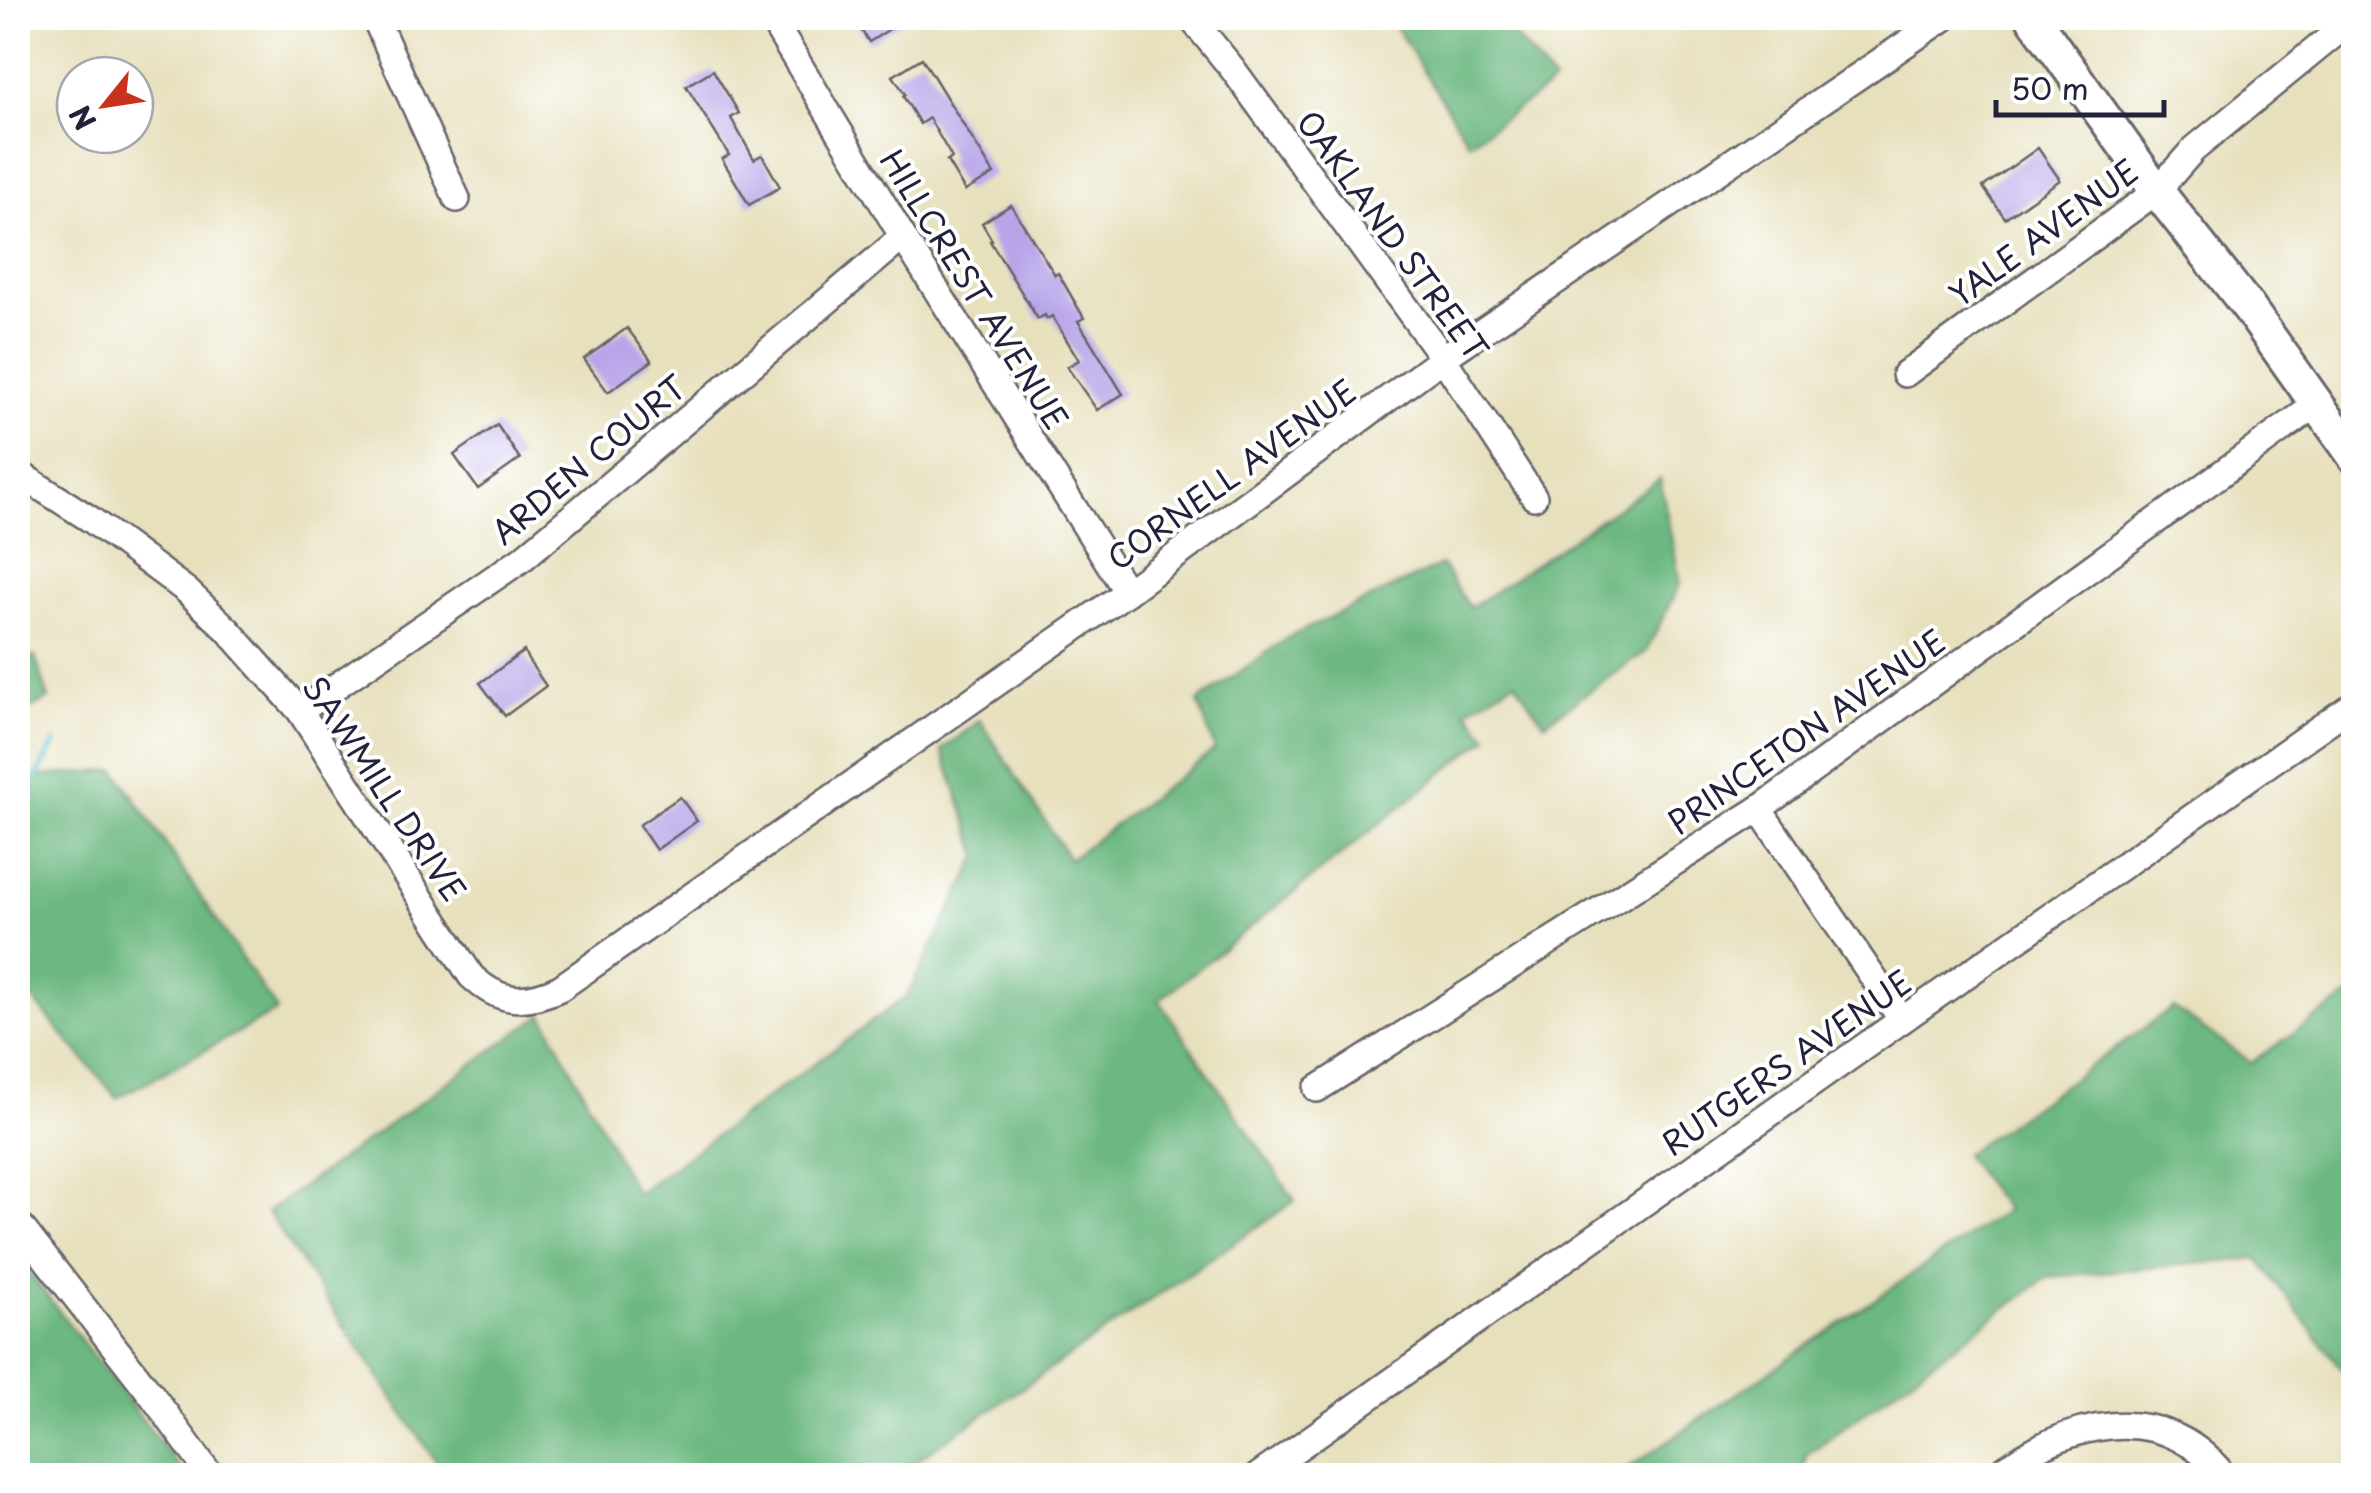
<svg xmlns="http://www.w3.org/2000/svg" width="2371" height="1493" font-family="'Playpen Sans',sans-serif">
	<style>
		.forest { fill: #6cb880; stroke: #476d5e; stroke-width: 2.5 }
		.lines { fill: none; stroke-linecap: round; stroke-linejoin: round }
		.stream { stroke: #54bed0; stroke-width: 6 }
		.building { fill: #b8a5e9 }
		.minor-casing { stroke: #676468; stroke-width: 30 }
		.major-casing { stroke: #676468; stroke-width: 38 }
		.minor { stroke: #fff; stroke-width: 25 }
		.major { stroke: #fff; stroke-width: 32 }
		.labels { text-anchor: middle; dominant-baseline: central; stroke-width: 8; stroke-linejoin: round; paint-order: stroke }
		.street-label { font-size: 32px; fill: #22223b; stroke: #fff }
	</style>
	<rect width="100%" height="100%" fill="#fff"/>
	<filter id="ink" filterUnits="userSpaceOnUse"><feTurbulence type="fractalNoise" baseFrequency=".01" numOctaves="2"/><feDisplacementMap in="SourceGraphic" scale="20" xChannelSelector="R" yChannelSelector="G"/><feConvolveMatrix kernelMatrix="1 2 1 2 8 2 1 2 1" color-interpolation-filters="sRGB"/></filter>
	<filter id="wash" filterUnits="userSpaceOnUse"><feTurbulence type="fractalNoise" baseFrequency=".0048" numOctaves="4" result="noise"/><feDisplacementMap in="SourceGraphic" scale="40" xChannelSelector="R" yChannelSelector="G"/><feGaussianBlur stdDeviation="2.25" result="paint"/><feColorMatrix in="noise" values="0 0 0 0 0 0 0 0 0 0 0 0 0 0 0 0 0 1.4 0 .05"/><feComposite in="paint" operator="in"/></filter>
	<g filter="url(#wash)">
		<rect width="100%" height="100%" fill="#e7e0bd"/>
		<g class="forest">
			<polygon points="1390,18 1499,18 1554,83 1469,143"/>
			<polygon points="1660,479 1680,583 1646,652 1544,723 1515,681 1467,710 1488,737 1159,1000 1295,1201 895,1475 445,1475 267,1212 543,1014 636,1194 907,996 979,855 942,750 980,720 1069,859 1215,750 1198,702 1287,638 1441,565 1470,608"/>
			<polygon points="35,657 49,699 18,715 18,660"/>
			<polygon points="116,770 277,1011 117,1098 18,982 18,778"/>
			<polygon points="2353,993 2353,1384 2257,1258 2048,1277 1806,1455 1803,1475 1618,1475 2006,1210 1964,1155 2173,1008 2251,1062"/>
			<polygon points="18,1258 185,1475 18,1475"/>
		</g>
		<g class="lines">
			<polyline class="stream" points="18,810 55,743"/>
		</g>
		<g id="blocks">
			<g class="building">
				<polygon points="853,18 907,18 869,42"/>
				<polygon points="922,58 994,174 965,191 947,161 952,158 929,118 920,124 903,96 905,94 893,76"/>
				<polygon points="713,70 739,113 731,118 754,159 762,155 780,187 749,205 722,159 729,155 686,86"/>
				<polygon points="2038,148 2060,180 2005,218 1983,187"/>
				<polygon points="1011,205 1055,275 1058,273 1084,318 1078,321 1123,394 1097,410 1067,367 1079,360 1052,316 1047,319 1045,315 1038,319 990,241 992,240 982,223"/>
				<polygon points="627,328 652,361 608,392 584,359"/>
				<polygon points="497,425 520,459 478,489 454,455"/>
				<polygon points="524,651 528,660 546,686 505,716 480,683"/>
				<polygon points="680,797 697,821 656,850 639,825"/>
			</g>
		</g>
	</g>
	<g filter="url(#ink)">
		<use href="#blocks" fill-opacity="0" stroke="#676468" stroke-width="2.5"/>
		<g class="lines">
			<defs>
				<g id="minor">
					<polyline points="375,18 457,199"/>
					<polyline points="771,18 903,237 1127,592"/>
					<polyline points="1191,18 1232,68 1443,358 1534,497"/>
					<polyline points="1905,374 2157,191 2193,150 2342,28 2354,24"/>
					<path d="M18,473l72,46 97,72 40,38 39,44 34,38 171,265c29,28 54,28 89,12l567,-396 316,-234 501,-340"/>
					<polyline points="300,711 523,558 903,237"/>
					<polyline points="1759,809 1902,1020"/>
					<polyline points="1317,1089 1759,809 2317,404"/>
					<polyline points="18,1223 151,1394 211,1476"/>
					<polyline points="1258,1476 1902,1020 2354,704"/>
					<path d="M1995,1476c70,-55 166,-79 229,0"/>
				</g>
				<polyline id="major" points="2033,18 2157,191 2248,307 2354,456"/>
			</defs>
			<use href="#minor" class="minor-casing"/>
			<use href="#major" class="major-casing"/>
			<use href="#minor" class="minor"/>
			<use href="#major" class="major"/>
		</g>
	</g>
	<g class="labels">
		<g class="street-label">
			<text transform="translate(2043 232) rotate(-36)">YALE AVENUE</text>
			<text transform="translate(1393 235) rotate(54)">OAKLAND STREET</text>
			<text transform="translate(975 289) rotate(58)">HILLCREST AVENUE</text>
			<text transform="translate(588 459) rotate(-40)">ARDEN COURT</text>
			<text transform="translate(1231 474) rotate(-36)">CORNELL AVENUE</text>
			<text transform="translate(1806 731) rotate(-35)">PRINCETON AVENUE</text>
			<text transform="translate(385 788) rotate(56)">SAWMILL DRIVE</text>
			<text transform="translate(1786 1062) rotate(-35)">RUTGERS AVENUE</text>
		</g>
	</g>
	<rect width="2371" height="1493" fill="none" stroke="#fff" stroke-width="60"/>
	<g transform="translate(105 105) rotate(240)"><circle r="48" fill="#ffffff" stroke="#a7a7b1" stroke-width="2.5"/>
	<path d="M0-8L18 38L0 25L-18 38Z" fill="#c8321e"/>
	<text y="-15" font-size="28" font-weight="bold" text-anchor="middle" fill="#22223b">N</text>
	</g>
	<path d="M1996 100v15h168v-15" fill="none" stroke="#22223b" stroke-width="5"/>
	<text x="2011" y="100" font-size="30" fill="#22223b" stroke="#ffffff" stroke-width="8" paint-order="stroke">50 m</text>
</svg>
